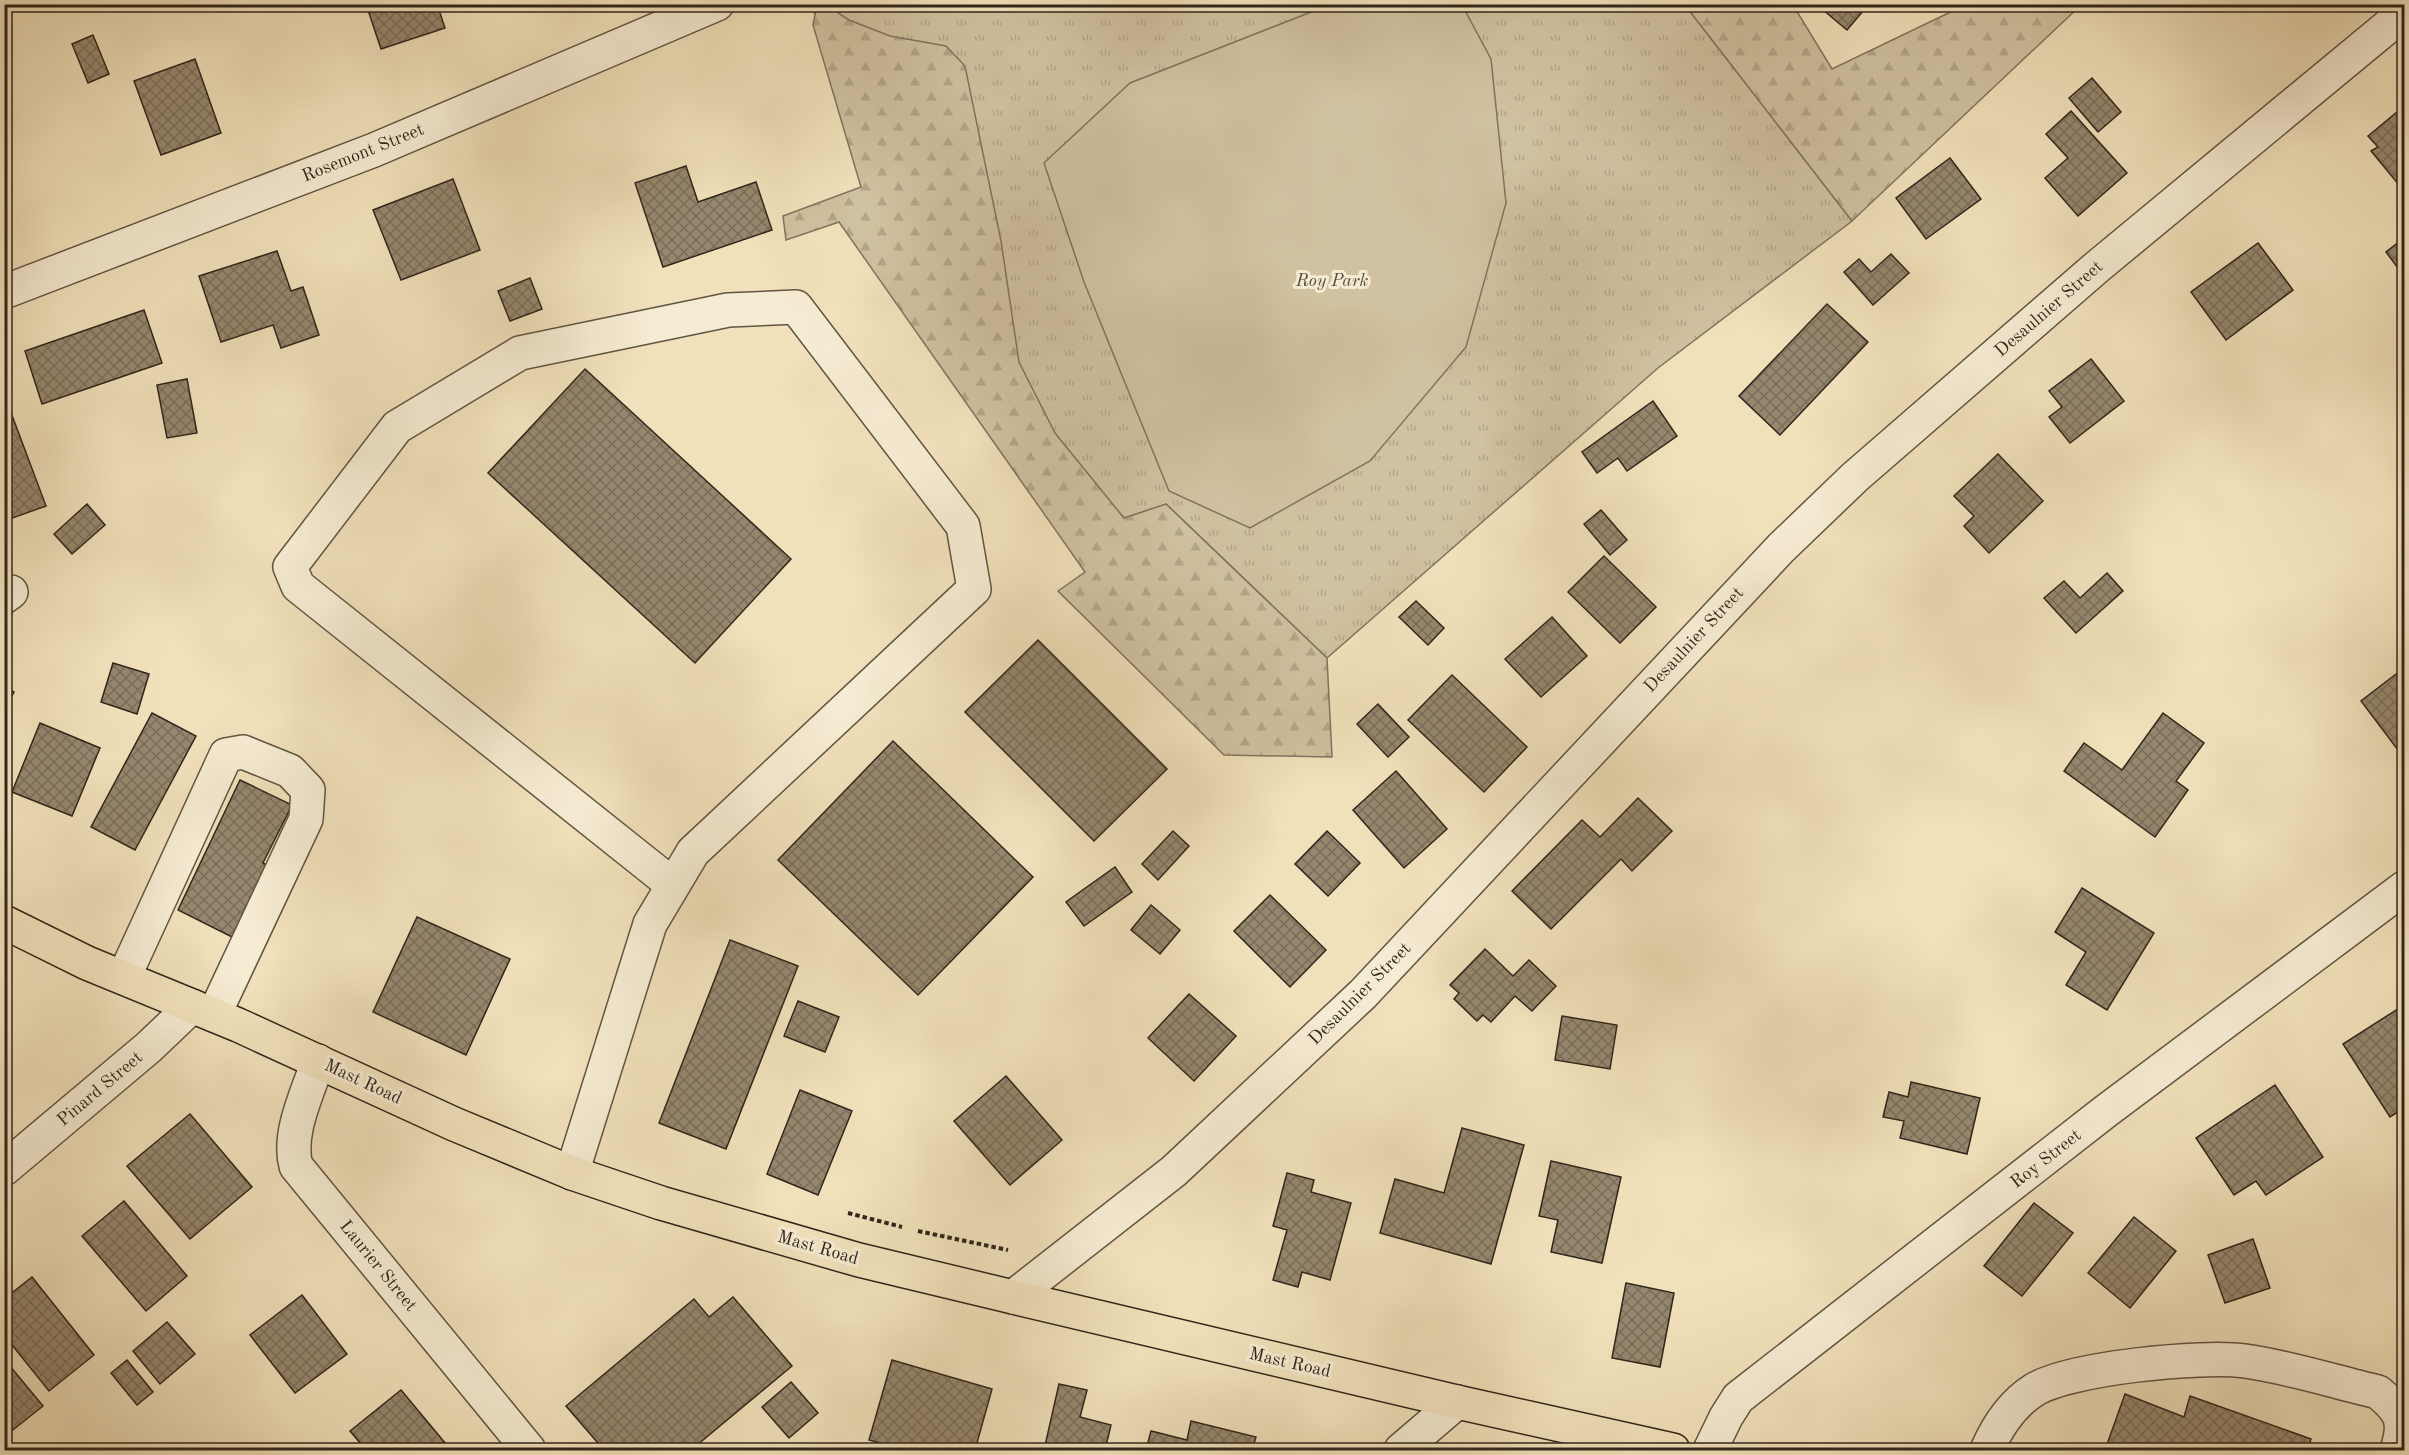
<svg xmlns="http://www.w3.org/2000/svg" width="2409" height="1455" font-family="'Old Standard TT',serif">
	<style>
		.grass { fill: url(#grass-tufts); stroke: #80745e; stroke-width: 1.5 }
		.forest { fill: url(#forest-firs); stroke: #80745e; stroke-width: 1.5 }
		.pitch { fill: #d0c1a0; stroke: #80745e; stroke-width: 1.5 }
		.building { fill: url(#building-cross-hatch); stroke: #31261b; stroke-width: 1.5 }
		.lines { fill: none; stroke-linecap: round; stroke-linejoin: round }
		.minor-casing { stroke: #615543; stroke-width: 36 }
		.major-casing { stroke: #31261b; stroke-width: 36 }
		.path { stroke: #31261b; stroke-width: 4; stroke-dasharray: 4.5 3; stroke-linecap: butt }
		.minor { stroke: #f6ecd3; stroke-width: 33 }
		.major { stroke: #f1e1bb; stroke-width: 33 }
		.labels { text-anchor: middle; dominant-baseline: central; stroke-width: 6; stroke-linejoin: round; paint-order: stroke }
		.street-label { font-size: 18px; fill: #31261b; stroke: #f6ecd3 }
		.park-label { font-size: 18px; font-style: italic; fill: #594d3c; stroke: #f6ecd3 }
	</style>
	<defs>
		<pattern id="grass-tufts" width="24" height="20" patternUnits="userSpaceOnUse" patternTransform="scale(1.5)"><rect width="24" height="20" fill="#d0c1a0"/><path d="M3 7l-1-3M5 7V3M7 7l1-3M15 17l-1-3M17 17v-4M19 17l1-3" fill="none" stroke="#b3a689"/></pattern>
		<pattern id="forest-firs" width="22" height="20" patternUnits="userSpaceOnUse" patternTransform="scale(1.5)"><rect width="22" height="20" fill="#d0c1a0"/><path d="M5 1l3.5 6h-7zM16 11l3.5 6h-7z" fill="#b3a689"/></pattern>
		<pattern id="building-cross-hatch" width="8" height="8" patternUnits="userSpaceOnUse" patternTransform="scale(1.5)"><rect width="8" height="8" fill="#95876e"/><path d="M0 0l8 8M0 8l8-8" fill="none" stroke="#7a6e5a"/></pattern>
	</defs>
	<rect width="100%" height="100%" fill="#f1e1bb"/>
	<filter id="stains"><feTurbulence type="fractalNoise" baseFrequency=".00333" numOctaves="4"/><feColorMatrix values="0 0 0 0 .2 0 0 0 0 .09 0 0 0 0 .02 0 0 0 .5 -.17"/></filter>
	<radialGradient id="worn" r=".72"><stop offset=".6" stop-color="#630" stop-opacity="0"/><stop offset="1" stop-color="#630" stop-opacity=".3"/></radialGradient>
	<polygon class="grass" points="811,5 1685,5 1852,221 1658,368 1327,658 1166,504 1103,526 886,184"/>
	<g class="forest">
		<polygon points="817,5 826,5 849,20 890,36 946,46 965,66 1001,241 1019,362 1055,433 1124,518 1166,504 1327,658 1332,757 1224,755 1058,591 1085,572 839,222 786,240 783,216 861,187 813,25"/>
		<polygon points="1685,5 1793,5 1832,69 1965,5 2081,5 1852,221"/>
	</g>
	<polygon class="pitch" points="1329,5 1462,5 1491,59 1506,203 1466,347 1370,461 1250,528 1169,491 1084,282 1044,163 1130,83"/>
	<g class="building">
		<polygon points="366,4 437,4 445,28 381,49"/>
		<polygon points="1816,4 1869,4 1847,30"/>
		<polygon points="93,35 109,74 88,83 72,44"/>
		<polygon points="195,59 221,133 161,155 134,81"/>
		<polygon points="2092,78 2121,112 2098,132 2069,98"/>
		<polygon points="2403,107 2404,108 2404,191 2371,151 2378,147 2368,136"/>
		<polygon points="2071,111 2127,173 2078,216 2045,178 2068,158 2046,134"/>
		<polygon points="1950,158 1981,199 1926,239 1896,198"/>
		<polygon points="686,166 698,202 756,182 772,230 663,267 635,183"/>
		<polygon points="453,179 480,250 401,280 373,210"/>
		<polygon points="2404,238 2404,276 2386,252"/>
		<polygon points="2258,243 2293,290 2226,340 2191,292"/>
		<polygon points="277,251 291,291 303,287 319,335 281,348 273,325 221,342 199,276"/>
		<polygon points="1891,254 1909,273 1873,305 1844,272 1859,259 1871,272"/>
		<polygon points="530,278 542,309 510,321 498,291"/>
		<polygon points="1827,304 1868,342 1780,435 1739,396"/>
		<polygon points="144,310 162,363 42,404 25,351"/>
		<polygon points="2091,359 2124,401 2070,443 2049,417 2062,407 2049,391"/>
		<polygon points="585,369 791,559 695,663 488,473"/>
		<polygon points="187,379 197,433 167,438 157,385"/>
		<polygon points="4,394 46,506 4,521"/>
		<polygon points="1653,401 1677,436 1627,471 1618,458 1597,473 1582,452"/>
		<polygon points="1998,454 2043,501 1989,553 1964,526 1974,516 1954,496"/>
		<polygon points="87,504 105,525 72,554 54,534"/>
		<polygon points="1601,510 1627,540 1610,555 1584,524"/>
		<polygon points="1604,556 1656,607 1620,643 1568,592"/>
		<polygon points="2107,573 2123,591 2076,633 2044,598 2064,581 2080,598"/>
		<polygon points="1416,601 1444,628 1428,645 1399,617"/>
		<polygon points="1552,617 1587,656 1541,697 1505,659"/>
		<polygon points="1038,640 1167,769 1094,841 965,712"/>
		<polygon points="113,663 149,674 137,714 101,702"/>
		<polygon points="2404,668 2404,758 2361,701"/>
		<polygon points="1452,675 1527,747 1484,792 1408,720"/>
		<polygon points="4,688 14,692 4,712"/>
		<polygon points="1378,704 1409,737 1388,757 1357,724"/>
		<polygon points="152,713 196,736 135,850 91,827"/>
		<polygon points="2163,713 2204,743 2176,781 2188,790 2155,837 2064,771 2084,743 2122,770"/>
		<polygon points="40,723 100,748 72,816 12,792"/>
		<polygon points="893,741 1033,877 918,995 778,860"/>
		<polygon points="1396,771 1447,829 1404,868 1353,810"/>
		<polygon points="240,780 292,805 263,863 269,866 234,938 178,910"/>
		<polygon points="1638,798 1672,831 1632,871 1621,859 1551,929 1512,891 1582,820 1600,837"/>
		<polygon points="1173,831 1189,846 1158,880 1142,864"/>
		<polygon points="1327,831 1360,863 1328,896 1295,864"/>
		<polygon points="1115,867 1132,892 1084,926 1066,902"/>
		<polygon points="2082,888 2154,933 2107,1010 2066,985 2086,952 2055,932"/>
		<polygon points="1270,895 1326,950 1290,987 1234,931"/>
		<polygon points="1151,905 1180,930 1160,954 1131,930"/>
		<polygon points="417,917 510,959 466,1055 373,1012"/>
		<polygon points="730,940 798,966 726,1149 659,1123"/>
		<polygon points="1485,949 1513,976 1529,960 1556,986 1532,1011 1515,996 1491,1022 1483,1015 1477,1021 1454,999 1459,993 1450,985"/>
		<polygon points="1189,994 1236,1036 1194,1081 1148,1038"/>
		<polygon points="798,1001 839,1017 825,1052 784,1036"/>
		<polygon points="2404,1005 2404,1108 2390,1117 2343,1044"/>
		<polygon points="1562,1016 1617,1025 1610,1069 1555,1060"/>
		<polygon points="1006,1076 1062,1140 1010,1185 954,1121"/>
		<polygon points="1911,1082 1980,1098 1967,1154 1900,1138 1904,1121 1883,1117 1889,1092 1908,1097"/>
		<polygon points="2275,1085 2323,1157 2266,1195 2256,1181 2234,1195 2196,1138"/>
		<polygon points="800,1090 852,1111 818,1195 767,1174"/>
		<polygon points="190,1114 252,1187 190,1239 127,1166"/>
		<polygon points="1462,1128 1524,1145 1491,1264 1380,1233 1395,1179 1444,1193"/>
		<polygon points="1551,1161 1621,1177 1602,1263 1551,1252 1558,1220 1539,1216"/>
		<polygon points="1287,1173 1314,1180 1311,1192 1351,1203 1330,1280 1302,1272 1298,1287 1273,1280 1287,1230 1273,1226"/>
		<polygon points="124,1201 187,1276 146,1311 82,1236"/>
		<polygon points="2034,1203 2073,1233 2022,1296 1984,1266"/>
		<polygon points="2134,1217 2176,1251 2130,1308 2088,1273"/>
		<polygon points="2253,1239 2270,1288 2225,1303 2208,1255"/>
		<polygon points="32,1277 94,1355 49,1391 4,1335 4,1299"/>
		<polygon points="1626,1283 1674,1293 1660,1367 1612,1358"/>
		<polygon points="302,1295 347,1354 295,1393 250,1335"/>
		<polygon points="733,1297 792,1366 691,1450 604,1450 566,1406 694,1299 709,1317"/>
		<polygon points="167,1322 195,1354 160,1384 133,1351"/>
		<polygon points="4,1359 43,1406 4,1437"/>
		<polygon points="127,1360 153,1392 137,1405 111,1373"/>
		<polygon points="892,1360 992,1389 975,1450 905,1450 869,1440"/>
		<polygon points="791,1382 818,1413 789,1438 762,1407"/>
		<polygon points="1059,1384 1087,1390 1080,1417 1111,1425 1105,1450 1044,1450"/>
		<polygon points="401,1390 451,1450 366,1450 350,1431"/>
		<polygon points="2125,1394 2184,1417 2190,1396 2311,1439 2308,1450 2105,1450"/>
		<polygon points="1191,1421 1256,1437 1252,1450 1146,1450 1151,1431 1187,1440"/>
	</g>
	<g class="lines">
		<defs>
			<g id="minor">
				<polyline points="4,292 374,150 717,4"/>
				<polyline points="4,597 11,592"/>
				<polyline points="124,977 226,755 243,752 290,771 308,790 306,819 214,1015"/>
				<path d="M318,1061c-10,32 -31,72 -22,105l233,284"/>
				<polyline points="4,1169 149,1047 192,1006"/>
				<polyline points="572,1173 650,924 693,852 974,589 963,526 796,307 728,310 520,353 397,427 290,567 298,586 673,885"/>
				<polyline points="1013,1297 1174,1171 1363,994 1781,548 1855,477 2097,267 2404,13"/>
				<polyline points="1401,1450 1457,1402"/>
				<polyline points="1710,1450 1726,1417 1738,1398 2106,1111 2404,888"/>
				<path d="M1987,1450c10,-23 25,-46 47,-60 35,-22 169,-35 211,-29 44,6 90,21 133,31 24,20 28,29 19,58"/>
			</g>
			<polyline id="major" points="4,922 87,963 238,1025 454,1124 572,1173 661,1203 859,1260 1013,1297 1457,1402 1673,1450"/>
		</defs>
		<use href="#minor" class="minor-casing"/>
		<use href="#major" class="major-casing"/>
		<g class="path">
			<polyline points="848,1213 902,1227"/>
			<polyline points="918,1231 1008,1250"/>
		</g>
		<use href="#minor" class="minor"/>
		<use href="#major" class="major"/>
	</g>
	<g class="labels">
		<g class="street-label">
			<text transform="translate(363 153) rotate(-22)">Rosemont Street</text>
			<text transform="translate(2049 309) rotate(-41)">Desaulnier Street</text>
			<text transform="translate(1694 640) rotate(-47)">Desaulnier Street</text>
			<text transform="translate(1360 994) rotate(-45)">Desaulnier Street</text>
			<text transform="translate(363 1082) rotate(25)">Mast Road</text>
			<text transform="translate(100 1089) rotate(-40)">Pinard Street</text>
			<text transform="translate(2046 1159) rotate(-38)">Roy Street</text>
			<text transform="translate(818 1248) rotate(16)">Mast Road</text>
			<text transform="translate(378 1266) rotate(51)">Laurier Street</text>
			<text transform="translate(1290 1363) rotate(13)">Mast Road</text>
		</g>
		<g class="park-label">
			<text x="1332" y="281">Roy Park</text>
		</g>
	</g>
	<rect width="2409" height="1455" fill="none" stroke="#f1e1bb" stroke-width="24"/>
	<rect x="6" y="6" width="2397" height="1443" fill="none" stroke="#31261b" stroke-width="3"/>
	<rect x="12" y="12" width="2385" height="1431" fill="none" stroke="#31261b" stroke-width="1.5"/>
	<rect width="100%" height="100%" filter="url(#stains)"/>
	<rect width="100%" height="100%" fill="url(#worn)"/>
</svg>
